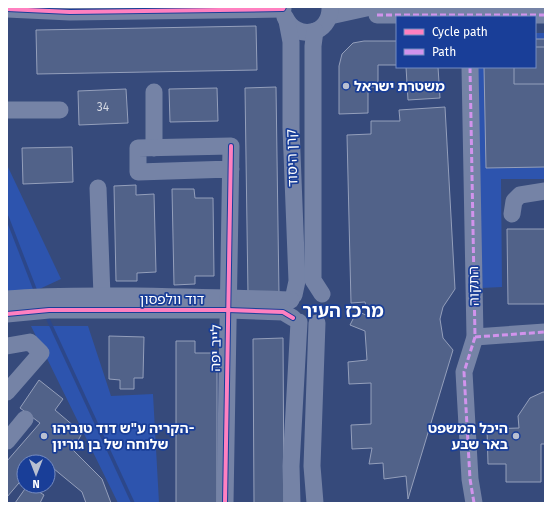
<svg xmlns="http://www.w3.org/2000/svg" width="552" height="510" font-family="'Fira Sans','Noto Sans Hebrew',sans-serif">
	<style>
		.green { fill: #2d54ae }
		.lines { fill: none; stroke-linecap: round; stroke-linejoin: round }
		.stream { stroke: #2c478a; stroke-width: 3.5 }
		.building { fill: #516289; stroke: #949fbb }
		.minor { stroke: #7583a6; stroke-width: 17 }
		.quiet { stroke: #d193ec; stroke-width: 3; stroke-dasharray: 6 3; stroke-linecap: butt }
		.cycleway-casing { stroke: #193e98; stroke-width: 6 }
		.cycleway { stroke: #ff80c0; stroke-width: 4 }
		.poi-dot { fill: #b9c0d1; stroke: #193e98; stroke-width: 1.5 }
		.labels { text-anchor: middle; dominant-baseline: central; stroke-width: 3.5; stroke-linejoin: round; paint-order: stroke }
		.number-label { font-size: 12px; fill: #d4d8e2 }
		.poi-label { font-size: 14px; font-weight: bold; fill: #fff; stroke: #193e98; text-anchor: start }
		.street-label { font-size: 14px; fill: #fff; stroke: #193e98 }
		.district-label { font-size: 18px; font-weight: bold; fill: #fff; stroke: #193e98 }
	</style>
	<rect width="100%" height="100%" fill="#364a7b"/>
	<g class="green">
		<polygon points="535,33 545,33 545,179 501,179 502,287 481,288 477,67 535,67"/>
		<polygon points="7,165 61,279 35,291 7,292"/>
		<polygon points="31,326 88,326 111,396 153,394 159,503 118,503"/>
	</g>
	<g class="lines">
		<g class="stream">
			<polyline points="7,217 36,292"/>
			<polyline points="47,317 133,503"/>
		</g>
	</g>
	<g class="building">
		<polygon points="256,26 257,70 37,74 36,30"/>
		<polygon points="535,39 545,39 545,167 486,168 484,67 535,67"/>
		<polygon points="364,41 397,41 397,65 378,65 378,87 368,87 368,113 339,114 339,66 342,54 353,43"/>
		<polygon points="535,47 545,47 545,84 514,84 514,67 535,67"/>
		<polygon points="406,67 438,67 440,98 408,100"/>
		<polygon points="276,87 279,295 248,295 245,88"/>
		<polygon points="217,88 218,121 170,122 169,89"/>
		<polygon points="126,89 128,123 79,125 78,91"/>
		<polygon points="445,107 455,289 443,307 440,319 443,338 453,350 408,499 406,476 384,479 383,463 369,464 372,448 352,449 351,425 371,424 371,383 349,384 348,362 367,360 365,331 350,325 357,311 368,316 365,302 351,303 347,135 371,134 371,121 400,121 399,110"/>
		<polygon points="72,147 73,182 23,184 22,148"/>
		<polygon points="136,185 136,195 154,194 156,272 137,273 137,281 116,281 114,186"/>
		<polygon points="172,189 194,189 195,198 213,198 214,276 195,276 195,284 174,285"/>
		<polygon points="507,229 545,229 545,304 508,304"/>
		<polygon points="109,336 144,337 143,378 134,378 134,389 120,389 120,380 109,379"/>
		<polygon points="283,338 284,503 254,503 253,339"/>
		<polygon points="176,341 195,341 195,353 217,353 217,503 176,503"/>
		<polygon points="39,380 63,399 55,410 82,433 73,450 102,479 111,503 86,503 82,492 48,464 48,462 45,462 40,458 37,462 24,462 24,477 7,497 7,461 40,423 20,408"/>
		<polygon points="543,392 545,392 545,444 541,444 541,482 506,482 506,464 488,464 487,429 519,428 518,416 530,398"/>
		<polygon points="27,486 30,486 44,495 40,503 15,503"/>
	</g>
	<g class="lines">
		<g class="minor">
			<polyline points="7,9 70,12 283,9"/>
			<polyline points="377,15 545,15"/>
			<polyline points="330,16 371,7"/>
			<path d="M285,17c11,25 46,18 45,-10"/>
			<polyline points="287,21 291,42 291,128 297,281 294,295"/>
			<polyline points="315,31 313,46 313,280 322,294"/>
			<polyline points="470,67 475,337 464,372 470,479 474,503"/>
			<polyline points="154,92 154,148"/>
			<polyline points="7,110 60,110"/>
			<polyline points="98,188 102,296"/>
			<polyline points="512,214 514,201 520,195 545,191"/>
			<path d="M7,299c42,-4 85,-3 128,-3 52,1 104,2 156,4"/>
			<polyline points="7,314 49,310 228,310 283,312 293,318"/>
			<polyline points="475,337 545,332"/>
			<polyline points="7,346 30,342 41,353 7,392"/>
			<polyline points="7,441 25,419"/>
			<polyline points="225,503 231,146 138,148 138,172 231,169"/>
			<polyline points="292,503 291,466 299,322"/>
			<polyline points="315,503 312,466 317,323"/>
		</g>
		<g class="quiet">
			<polyline points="377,15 545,15"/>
			<polyline points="470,67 475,337 464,372 470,479 474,503"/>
			<polyline points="475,337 545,332"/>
		</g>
		<defs>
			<g id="cycleway">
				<polyline points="7,9 70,12 283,9 284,7"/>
				<polyline points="7,314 49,310 228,310 283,312 293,318"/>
				<polyline points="225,503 231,146"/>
			</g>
		</defs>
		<use href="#cycleway" class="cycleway-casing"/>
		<use href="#cycleway" class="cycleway"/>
	</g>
	<g class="poi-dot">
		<circle cx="346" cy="86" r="4"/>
		<circle cx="44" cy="436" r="4"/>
		<circle cx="516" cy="436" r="4"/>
	</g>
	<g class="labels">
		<g class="number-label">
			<text x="103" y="107">34</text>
		</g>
		<g class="poi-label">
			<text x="354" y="86">משטרת ישראל</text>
			<text x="52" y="428">הקריה ע"ש דוד טוביהו-<tspan x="52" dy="16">שלוחה של בן גוריון</tspan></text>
			<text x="508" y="428" text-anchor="end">היכל המשפט<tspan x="508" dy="16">באר שבע</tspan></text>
		</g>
		<g class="street-label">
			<text transform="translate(292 158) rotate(-92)">קרן היסוד</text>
			<text transform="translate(474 286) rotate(-91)">התקוה</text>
			<text x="172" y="299">דוד וולפסון</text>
			<text transform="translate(216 348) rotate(-89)">לייב יפה</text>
		</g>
		<g class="district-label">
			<text x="343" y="311">מרכז העיר</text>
		</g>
	</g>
	<rect width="552" height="510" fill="none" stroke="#ffffff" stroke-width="16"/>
	<rect x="396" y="16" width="140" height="52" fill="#193e98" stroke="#758bc1"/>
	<rect x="404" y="29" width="20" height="6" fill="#ff80c0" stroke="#758bc1"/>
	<text x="432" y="36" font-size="12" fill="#ffffff">Cycle path</text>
	<rect x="404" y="49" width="20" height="6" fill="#d193ec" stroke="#758bc1"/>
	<text x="432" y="56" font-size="12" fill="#ffffff">Path</text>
	<g transform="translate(36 474) rotate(180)"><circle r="19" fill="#193e98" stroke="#758bc1"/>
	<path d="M0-3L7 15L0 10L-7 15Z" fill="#b9c0d1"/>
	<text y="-6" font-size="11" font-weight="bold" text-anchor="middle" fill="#ffffff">N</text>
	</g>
</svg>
